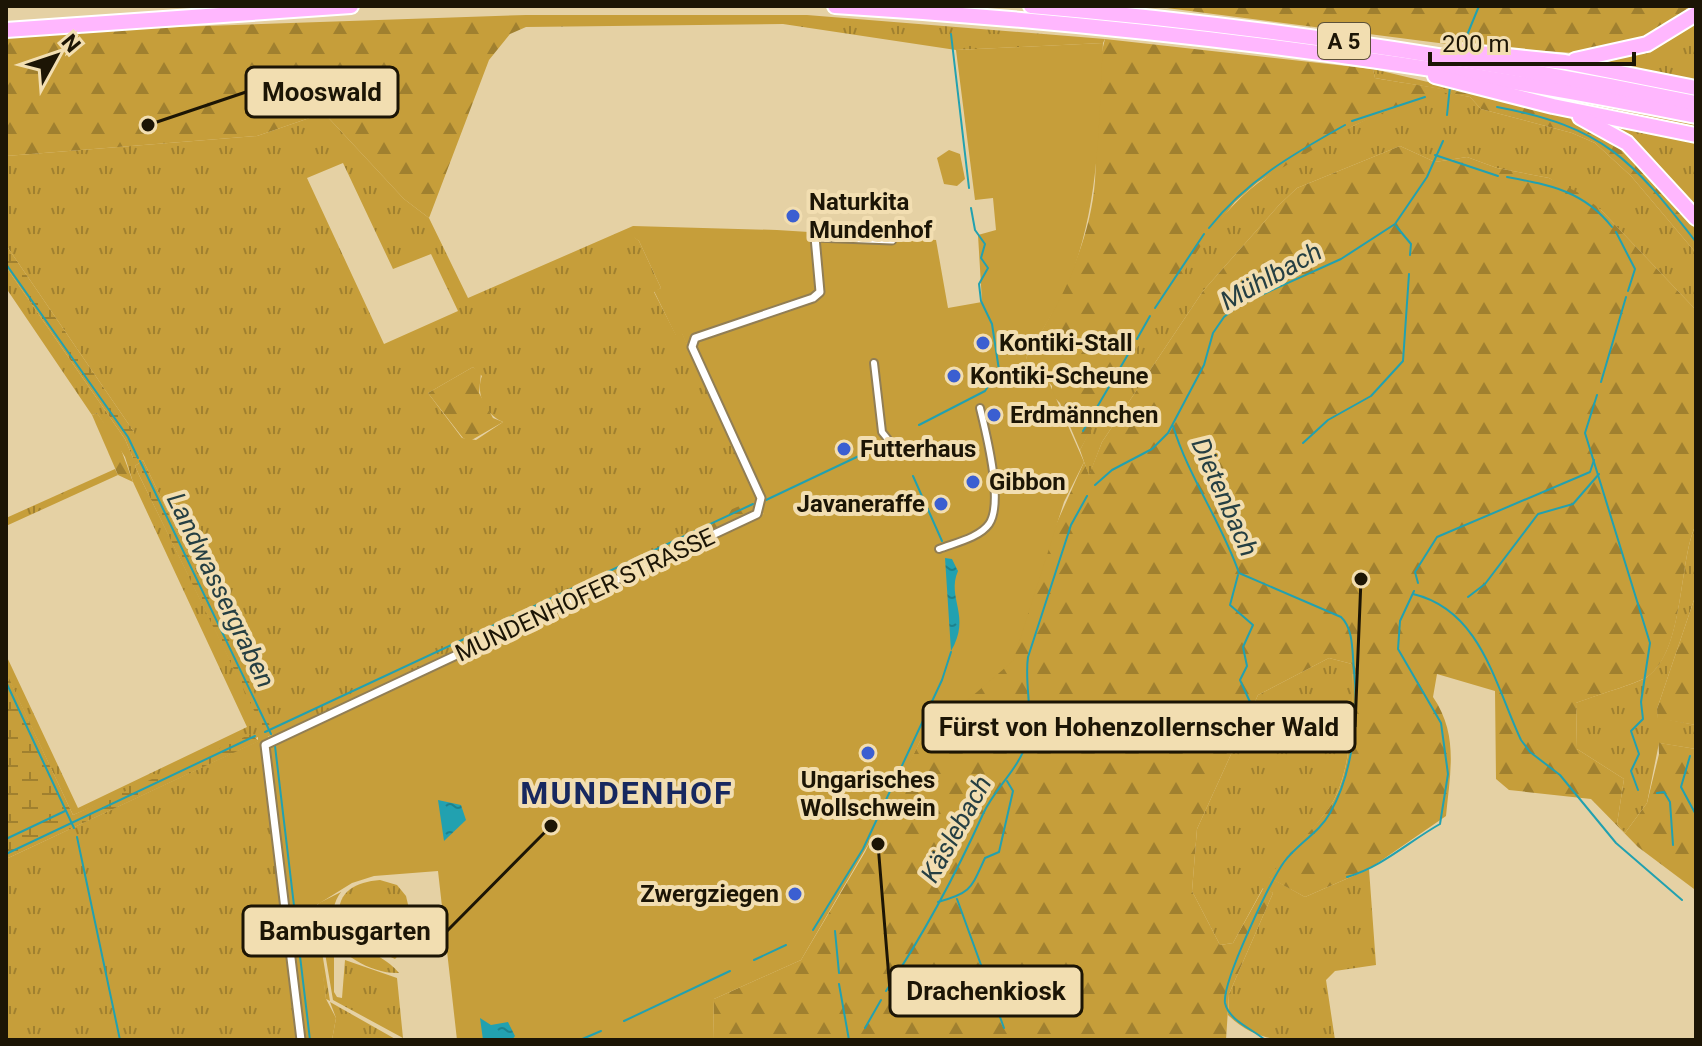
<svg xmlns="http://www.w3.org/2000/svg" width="1702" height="1046" font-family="Roboto,sans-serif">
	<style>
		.grass { fill: url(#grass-tufts); fill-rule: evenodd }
		.forest { fill: url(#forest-firs) }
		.wetland { fill: url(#wetland-marsh) }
		.green { fill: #c69e3a }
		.water { fill: url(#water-ripples) }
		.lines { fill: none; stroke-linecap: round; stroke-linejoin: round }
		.stream { stroke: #22a1b0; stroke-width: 2 }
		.pedestrian-casing { stroke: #917e55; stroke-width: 10 }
		.minor-casing { stroke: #917e55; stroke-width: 11 }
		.motorway-casing { stroke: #fff; stroke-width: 18 }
		.pedestrian { stroke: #fff; stroke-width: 6 }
		.minor { stroke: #fff; stroke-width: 7 }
		.motorway { stroke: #ffb7fe; stroke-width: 14 }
		.poi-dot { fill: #3b5fd1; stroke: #f2deb1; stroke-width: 3 }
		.labels { text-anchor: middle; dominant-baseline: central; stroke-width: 8; stroke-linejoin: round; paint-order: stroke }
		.shield { fill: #f2deb1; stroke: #5c5139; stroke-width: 2 }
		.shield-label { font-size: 22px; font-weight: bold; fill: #1c1505 }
		.poi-label { font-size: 24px; font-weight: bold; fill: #1c1505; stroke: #f2deb1; text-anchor: start }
		.street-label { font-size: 24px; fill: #1c1505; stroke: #f2deb1 }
		.water-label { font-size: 26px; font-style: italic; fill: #253f43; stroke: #f2deb1 }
		.district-label { font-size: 32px; font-weight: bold; letter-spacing: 2px; fill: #17285f; stroke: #f2deb1 }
		.leader { fill: none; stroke: #1c1505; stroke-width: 3 }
		.callout-dot { fill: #1c1505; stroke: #f2deb1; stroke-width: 3 }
		.callout { fill: #f2deb1; stroke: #1c1505; stroke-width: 3 }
		.callout-label { font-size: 26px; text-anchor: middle; font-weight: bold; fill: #1c1505 }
	</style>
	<defs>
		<pattern id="grass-tufts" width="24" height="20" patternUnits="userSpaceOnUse" patternTransform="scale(2)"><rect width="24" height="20" fill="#c69e3a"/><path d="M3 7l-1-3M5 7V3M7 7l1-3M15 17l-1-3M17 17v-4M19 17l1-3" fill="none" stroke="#a0802f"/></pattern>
		<pattern id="forest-firs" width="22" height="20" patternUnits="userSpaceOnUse" patternTransform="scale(2)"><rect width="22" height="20" fill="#c69e3a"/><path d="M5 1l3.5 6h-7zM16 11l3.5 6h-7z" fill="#a0802f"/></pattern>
		<pattern id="wetland-marsh" width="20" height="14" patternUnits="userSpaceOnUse" patternTransform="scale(2)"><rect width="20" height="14" fill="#c69e3a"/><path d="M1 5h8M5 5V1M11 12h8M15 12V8" fill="none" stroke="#a0802f"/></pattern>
		<pattern id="water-ripples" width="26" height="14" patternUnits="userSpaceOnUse" patternTransform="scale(2)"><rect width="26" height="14" fill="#22a1b0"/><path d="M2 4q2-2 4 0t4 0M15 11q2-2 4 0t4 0" fill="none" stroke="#1d828d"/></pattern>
	</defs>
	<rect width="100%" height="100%" fill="#e5d1a4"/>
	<g class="grass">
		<polygon points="526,15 807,15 1105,39 1103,43 956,50 783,24 526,27"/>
		<polygon points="1696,20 1696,81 1595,62 1628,55"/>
		<path d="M1373,69l186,44 34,15 39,26 64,76c-17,-21 -35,-48 -56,-65 -75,-62 -173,-71 -265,-87z"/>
		<polygon points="1499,87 1696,125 1696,131"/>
		<path d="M1429,89l41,8 11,12 91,24 23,10 36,33 65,77v57l-95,-100 -52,-32 -52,-10 -30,-11 -32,5 -35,-16 -103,42 -18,17 -76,86 -101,151 -13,34 -9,-26c39,-74 113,-219 178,-267 32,-24 70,-45 105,-62 23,-11 45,-18 66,-32z"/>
		<path d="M324,113l80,86 25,19 39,80 165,-72 1,11 5,4 22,47 -7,4 22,43 6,-2 83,184 -493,227 -2,6 34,290h-298v-181l252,-118v-4l-185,78 -67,-142v-18l72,153 169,-81 -114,-245 -8,-25 -28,-44 -5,2 -86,-127v-21l119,172 8,19 1,-26 -128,-187v-89l251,-20zM343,163l50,106 38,-15 27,57 -74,33 -77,-166zM473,367l9,9c-7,18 4,39 21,46l-27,18 -14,-2 -34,-45zM143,460l130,274 -5,3 -129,-262 -4,-9z"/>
		<polygon points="1593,118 1696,139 1696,214"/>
		<polygon points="115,469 118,475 6,526 6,518"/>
		<path d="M1696,524v70l-39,115 3,29 -1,-20 37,7v24l-37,-6 -12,60 -22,30 -8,-9 7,-45 -47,-30 -1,-46c14,-6 63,-20 71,-26 38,-27 31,-115 49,-153z"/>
		<path d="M1329,658l23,6c3,38 0,112 -23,144 -17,24 -40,46 -60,69l36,20 64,-28 7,96 -41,6 -9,9 9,60c-45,0 -75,6 -107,-25l1,-21 44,-101 -10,-5 -30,55 -13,2 -28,-54 5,-62 61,-134z"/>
		<path d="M380,880l17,5 9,11 4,17 -3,33 -12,13 -32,-15 -24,-27c-2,-26 17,-35 41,-37z"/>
		<path d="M341,892c-30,42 41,57 58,81 -29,1 -58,-19 -75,-42l-2,21 8,49 -4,-2 -12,-87 5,-9z"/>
		<polygon points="330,945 334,952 334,992 337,997 342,998 345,960 397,978 403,1038 333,1000 324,947"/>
		<polygon points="330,1002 397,1040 332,1040 336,1018"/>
	</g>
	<g class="forest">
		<polygon points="1151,6 1696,6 1696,11 1656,34 1600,51 1575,53 1462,46"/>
		<polygon points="526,15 526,27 510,34 489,60 429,218 404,199 324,113 257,136 6,156 6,38 61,31"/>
		<path d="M1105,39l268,30 2,9c73,13 195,25 251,74 26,22 50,52 70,78v23l-65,-77 -36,-33 -23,-10 -91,-24 -11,-12 -41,-7 -1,10 -28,5 -47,21 -95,56 -23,20 -33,42 -48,74 -74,132 -20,-47 -8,-8v-9l-26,-28c33,-55 64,-113 69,-177 3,-42 -1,-104 10,-142z"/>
		<path d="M1400,146l35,16 32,-5 30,11 52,10 32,16 20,16 95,100v214c-18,38 -11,127 -49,153 -9,6 -56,20 -71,26l1,46 47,30 -7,45 8,9 22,-30 12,-49 -2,-45 39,-115v131l-36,-6v24l36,6v153l-2,-13 -56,-42 -47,-48 -82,-9 -13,-11 -1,-88 -58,-17 -4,23c26,38 17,76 13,119l-77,53 -64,28 -37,-20c20,-22 43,-45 61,-69 23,-31 26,-106 23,-144l-23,-6 -71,37 -61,134 -5,62 28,54 13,-2 31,-56 9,6 -44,101 -3,46h-513l1,-41 87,-39 64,-108 55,-111 131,-205 33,-74 5,13 13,-33 101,-151 76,-86 18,-17z"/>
		<polygon points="473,367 481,373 479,393 493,418 503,422 470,441 463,438 428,393"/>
		<polygon points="97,413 119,444 133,482 118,475 92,415"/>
		<polygon points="751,501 754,513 769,516 700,550 698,546 711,539 710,533 698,536 693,526"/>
	</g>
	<g class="wetland">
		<polygon points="6,245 134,432 142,457 133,458 125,439 6,267"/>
		<polygon points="143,460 274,734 267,737 139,475 135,466"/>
		<polygon points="6,672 73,815 251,734 259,741 6,859"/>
	</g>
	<g class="green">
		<path d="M1103,43c-4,70 -3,142 -24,210 -11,37 -33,71 -53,105l17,11 41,93 -20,40 -51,159 -93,80 -47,102h-4l-68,117 -87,39 -1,41h-256l-19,-169 -64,5 -22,7 -37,23 11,93 10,19 -4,22h-28l-34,-290 2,-6 493,-227 -83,-183 -6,2 -22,-45 7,-3 -22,-47 -6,-4v-11l144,4 159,10 12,68 34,-6 -4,-67 18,-5 -3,-32 -18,2 -19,-150z"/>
		<polygon points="949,150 960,154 965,179 957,186 944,184 937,158"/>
	</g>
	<g class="water">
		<path d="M945,558l7,1 6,12c-12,27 14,45 -7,80z"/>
		<polygon points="438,800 461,805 466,820 444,841"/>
		<polygon points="480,1018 491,1025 508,1022 515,1036 512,1040 483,1040"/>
	</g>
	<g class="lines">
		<g class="stream">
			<polyline points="951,34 969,188"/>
			<polyline points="1463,45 1479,6"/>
			<path d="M1497,107c107,20 134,52 199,135"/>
			<polyline points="1447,115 1450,86"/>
			<polyline points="1352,121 1425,97"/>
			<polyline points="1435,155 1498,176"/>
			<path d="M1507,177c43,8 77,14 105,50"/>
			<polyline points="1396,226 1411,244 1410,255"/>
			<path d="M1209,228c37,-47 84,-74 136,-103"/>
			<polyline points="1616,232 1635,269 1628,291"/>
			<polyline points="6,264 128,437 138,458"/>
			<polyline points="1155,308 1204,234"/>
			<polyline points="1137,339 1150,316"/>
			<polyline points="1601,382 1626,297"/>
			<polyline points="1597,395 1585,433 1650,643 1641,702 1643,719 1631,731 1639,754 1631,771 1638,790"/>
			<polyline points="919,425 985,391 999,370 992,324 981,301 979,284 988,268 981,258 985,244 975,230 971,208"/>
			<path d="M1173,426c16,52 48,95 66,147l102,44c13,12 11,36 13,53 5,45 -1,103 -24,143 -11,20 -33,31 -46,49 -14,20 -62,120 -59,141 4,18 28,26 40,37"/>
			<polyline points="1083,431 1130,351"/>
			<polyline points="1303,443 1328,420 1371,396 1403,361 1409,274"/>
			<polyline points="140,461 271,734"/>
			<polyline points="913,476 942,541"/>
			<polyline points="1095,485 1112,470 1152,449 1168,433 1204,365 1213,333 1224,317 1239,305 1341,259 1395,224 1427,177 1443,141"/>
			<polyline points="766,500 880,446"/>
			<polyline points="1238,575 1230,605 1253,625 1243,647 1247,666 1240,680 1250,702"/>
			<polyline points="1418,583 1415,572 1437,537 1590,472 1594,460"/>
			<path d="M1413,594c68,16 82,91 108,146l9,12 30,23 56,68 66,57"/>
			<polyline points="1468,597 1485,584 1538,514 1573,504 1599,474"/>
			<polyline points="6,682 74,828"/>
			<polyline points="265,732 753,504"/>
			<polyline points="275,746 310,1040"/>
			<polyline points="1690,756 1681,787 1695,813 1696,857"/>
			<polyline points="1657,793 1664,792 1670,802 1673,845"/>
			<polyline points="77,837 120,1040"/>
			<polyline points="6,839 65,811"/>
			<polyline points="6,854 255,736"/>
			<path d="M1347,877c35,-10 61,-35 93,-53l8,-50 -7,-51 -43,-74 2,-28 14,-30"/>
			<polyline points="1696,897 1696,914"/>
			<polyline points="957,899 1004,1028"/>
			<path d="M938,902c34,-9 33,-14 47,-44l14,-6 14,-61 -6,-10"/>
			<polyline points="813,930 863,849 942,680 951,652"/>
			<polyline points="835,931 839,973"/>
			<polyline points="754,960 786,945"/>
			<polyline points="839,984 849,1040"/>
			<path d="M886,991c37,-56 70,-117 97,-177 12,-26 35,-44 44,-72 7,-26 -3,-58 1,-85l43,-132 16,-29"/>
			<polyline points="624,1021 730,971"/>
			<polyline points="865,1028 881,1000"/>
			<polyline points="580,1040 601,1031"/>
			<polyline points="859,1040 859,1039"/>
		</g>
		<defs>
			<g id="pedestrian">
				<polyline points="874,363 882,432 894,447"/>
				<path d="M939,549c15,-6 40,-11 50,-25 15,-21 -3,-91 -9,-116"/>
			</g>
			<polyline id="minor" points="301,1040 265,745 757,514 761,498 692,347 695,338 813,298 820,292 815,237 892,240"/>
			<g id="motorway">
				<path d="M835,6c290,18 576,52 861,110"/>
				<path d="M1031,6c224,19 445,52 665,97"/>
				<polyline points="6,30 351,6"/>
				<polyline points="1460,51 1565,62 1696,88"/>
				<polyline points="1575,60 1647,44 1696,14"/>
				<polyline points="1435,76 1553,106 1696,135"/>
				<polyline points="1580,117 1627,143 1696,218"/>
			</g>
		</defs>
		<use href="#pedestrian" class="pedestrian-casing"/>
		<use href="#minor" class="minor-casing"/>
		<use href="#motorway" class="motorway-casing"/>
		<use href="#pedestrian" class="pedestrian"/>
		<use href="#minor" class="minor"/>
		<use href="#motorway" class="motorway"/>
	</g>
	<g class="poi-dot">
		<circle cx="793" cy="216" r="8"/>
		<circle cx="983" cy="343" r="8"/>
		<circle cx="954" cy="376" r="8"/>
		<circle cx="994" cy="415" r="8"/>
		<circle cx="844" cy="449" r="8"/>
		<circle cx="973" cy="482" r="8"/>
		<circle cx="941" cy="504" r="8"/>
		<circle cx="868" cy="753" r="8"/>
		<circle cx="795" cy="894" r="8"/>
	</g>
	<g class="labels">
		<rect class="shield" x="1318" y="23" width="52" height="36" rx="6"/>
		<g class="shield-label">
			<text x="1344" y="41">A 5</text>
		</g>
		<g class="poi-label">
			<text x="809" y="202">Naturkita<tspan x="809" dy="28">Mundenhof</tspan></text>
			<text x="999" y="343">Kontiki-Stall</text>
			<text x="970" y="376">Kontiki-Scheune</text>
			<text x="1010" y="415">Erdmännchen</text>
			<text x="860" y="449">Futterhaus</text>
			<text x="989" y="482">Gibbon</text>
			<text x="925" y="504" text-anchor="end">Javaneraffe</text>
			<text x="868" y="780" text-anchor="middle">Ungarisches<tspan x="868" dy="28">Wollschwein</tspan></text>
			<text x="779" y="894" text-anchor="end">Zwergziegen</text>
		</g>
		<g class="street-label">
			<text transform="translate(585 595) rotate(-25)">MUNDENHOFER STRASSE</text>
		</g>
		<g class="water-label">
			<text transform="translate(1271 276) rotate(-29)">Mühlbach</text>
			<text transform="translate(1225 497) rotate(66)">Dietenbach</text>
			<text transform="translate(221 590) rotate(64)">Landwassergraben</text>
			<text transform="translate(956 829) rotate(-61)">Käslebach</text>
		</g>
		<g class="district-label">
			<text x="627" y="793">MUNDENHOF</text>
		</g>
	</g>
	<path class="leader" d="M148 125L246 92M1361 579L1355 727M551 826L447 931M878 844L890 991"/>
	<g class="callout-dot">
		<circle cx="148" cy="125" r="8"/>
		<circle cx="1361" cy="579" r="8"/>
		<circle cx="551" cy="826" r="8"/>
		<circle cx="878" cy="844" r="8"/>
	</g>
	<g class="callout">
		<rect x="246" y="67" width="152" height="50" rx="8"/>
		<rect x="923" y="702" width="432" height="50" rx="8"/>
		<rect x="243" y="906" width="204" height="50" rx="8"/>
		<rect x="890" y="966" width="192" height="50" rx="8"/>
	</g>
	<g class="callout-label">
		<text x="322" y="101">Mooswald</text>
		<text x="1139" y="736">Fürst von Hohenzollernscher Wald</text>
		<text x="345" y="940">Bambusgarten</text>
		<text x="986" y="1000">Drachenkiosk</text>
	</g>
	<rect width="1702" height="1046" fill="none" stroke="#1c1505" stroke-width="16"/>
	<g transform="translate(56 56) rotate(50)" stroke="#f2deb1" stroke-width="6" paint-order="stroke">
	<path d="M0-6L14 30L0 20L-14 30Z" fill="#1c1505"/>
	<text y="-12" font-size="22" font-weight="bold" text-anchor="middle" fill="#1c1505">N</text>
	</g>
	<path d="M1430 52v12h204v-12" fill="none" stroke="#1c1505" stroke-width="4"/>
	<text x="1442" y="52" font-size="24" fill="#1c1505" stroke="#f2deb1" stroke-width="6" paint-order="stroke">200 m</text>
</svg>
